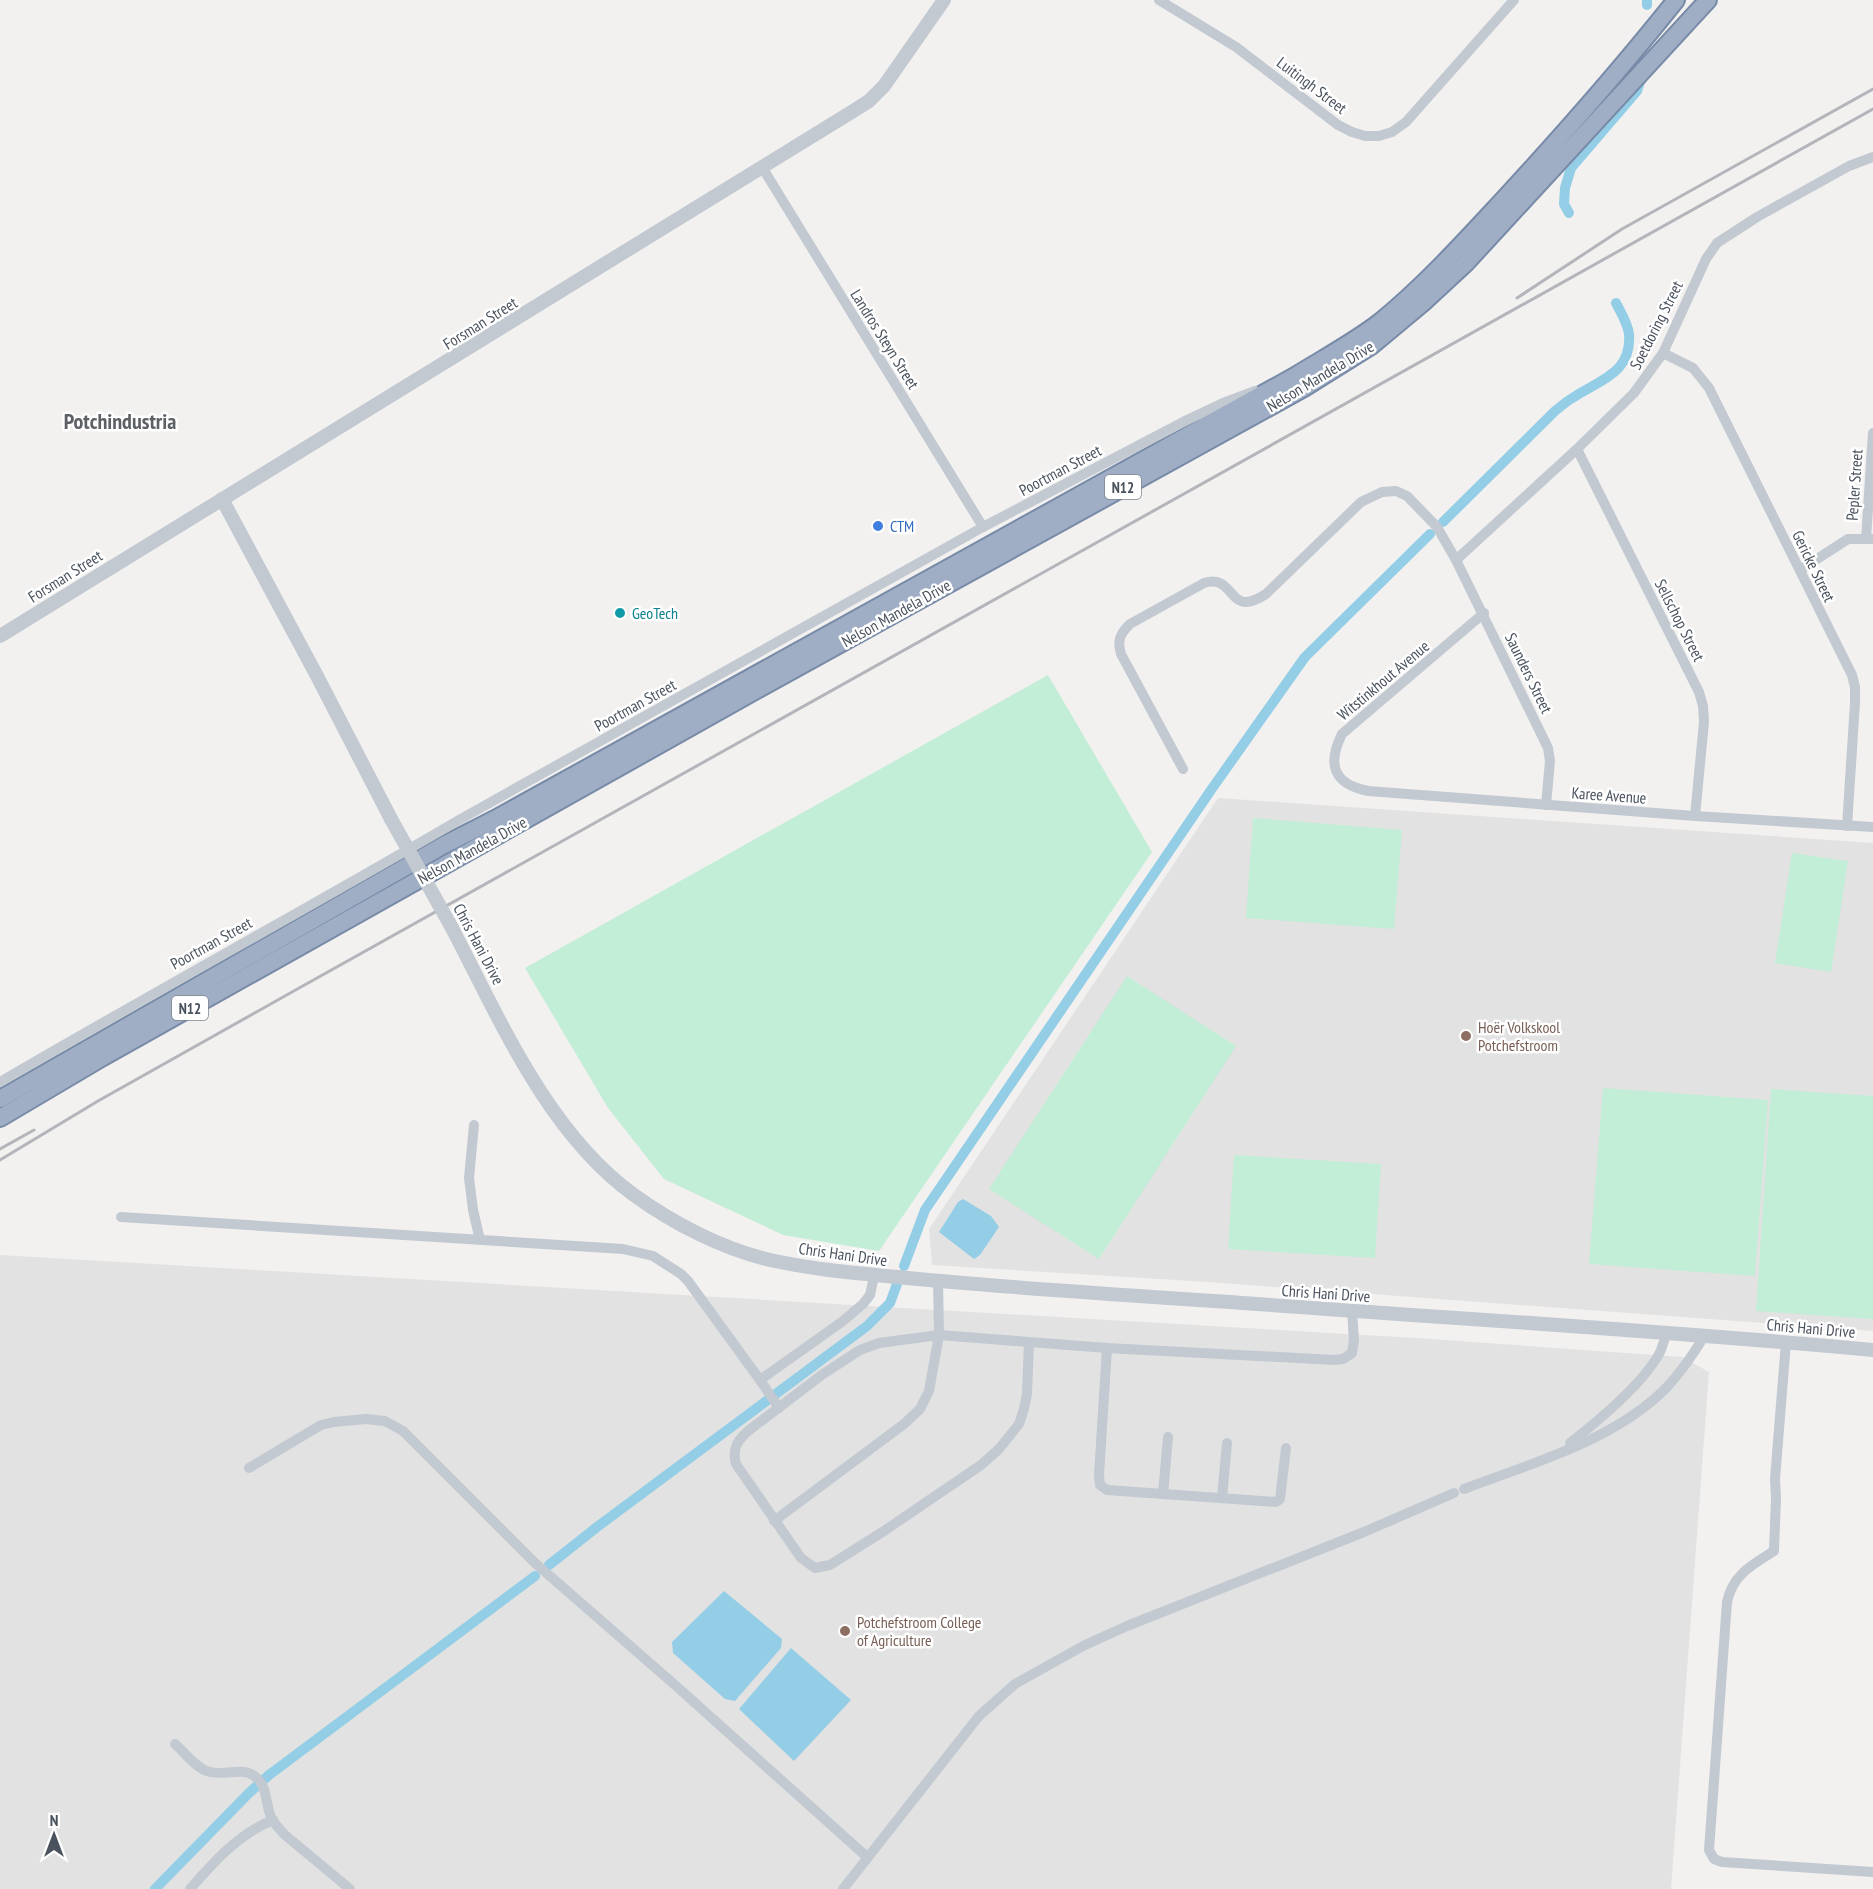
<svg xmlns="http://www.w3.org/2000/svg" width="1873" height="1889" font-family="'PT Sans Narrow',sans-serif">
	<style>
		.education { fill: #e3e2e2 }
		.green { fill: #c2edd6 }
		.water { fill: #93cee6 }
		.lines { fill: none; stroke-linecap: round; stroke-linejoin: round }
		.canal { stroke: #93cee6; stroke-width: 10 }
		.trunk-casing { stroke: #778aa7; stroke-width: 20 }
		.minor { stroke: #c2c9d1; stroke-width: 10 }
		.tertiary { stroke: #c2c9d1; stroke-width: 14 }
		.trunk { stroke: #9faec4; stroke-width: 16 }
		.rail { stroke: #b3b5ba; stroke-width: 3 }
		.tertiary-bridge { stroke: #c2c9d1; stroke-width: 14 }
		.shop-dot { fill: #3f7fe0; stroke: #fff; stroke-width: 2 }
		.culture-dot { fill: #0f9aa8; stroke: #fff; stroke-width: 2 }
		.education-dot { fill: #8d6e63; stroke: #fff; stroke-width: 2 }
		.labels { text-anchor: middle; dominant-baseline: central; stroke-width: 5; stroke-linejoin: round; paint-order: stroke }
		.shield { fill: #fff; stroke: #80868e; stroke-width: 1.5 }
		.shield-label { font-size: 15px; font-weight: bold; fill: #49525d }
		.street-label { font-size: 16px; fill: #49525d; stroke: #fff }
		.shop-label { font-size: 16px; fill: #366cbe; stroke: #fff; text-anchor: start }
		.culture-label { font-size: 16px; fill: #0d838f; stroke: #fff; text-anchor: start }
		.education-label { font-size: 16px; fill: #785e54; stroke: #fff; text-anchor: start }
		.district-label { font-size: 22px; font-weight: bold; fill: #5d6065; stroke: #fff }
	</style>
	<rect width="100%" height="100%" fill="#f3f1f0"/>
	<g class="education">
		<polygon points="1218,798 1873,843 1873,1331 1208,1282 932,1265 929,1229"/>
		<polygon points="0,1255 1417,1338 1682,1357 1709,1372 1671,1889 0,1889"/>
	</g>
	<g class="green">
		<polygon points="1048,675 1152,852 879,1251 783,1235 664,1179 608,1108 525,968"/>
		<polygon points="1253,818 1402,830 1394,929 1246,918"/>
		<polygon points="1792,853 1848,861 1831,972 1775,963"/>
		<polygon points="1127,976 1236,1046 1099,1259 989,1189"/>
		<polygon points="1603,1088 1768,1100 1755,1276 1589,1264"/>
		<polygon points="1771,1089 1873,1096 1873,1319 1756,1311"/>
		<polygon points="1234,1155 1381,1164 1375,1258 1228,1249"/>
	</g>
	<g class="water">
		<polygon points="963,1199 991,1216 999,1227 980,1255 974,1259 939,1232 958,1202"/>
		<polygon points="724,1591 782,1639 781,1648 735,1701 725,1699 673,1653 672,1642"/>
		<polygon points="791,1648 851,1700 794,1761 739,1709"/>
	</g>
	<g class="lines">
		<g class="canal">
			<polyline points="1647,5 1647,0"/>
			<polyline points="1569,213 1564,204 1565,188 1571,168 1637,91 1641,79"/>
			<path d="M1443,522l112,-111c6,-5 12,-10 19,-14 26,-17 58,-24 55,-63 -1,-10 -8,-21 -13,-31"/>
			<polyline points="904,1266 925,1210 1211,790 1305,657 1430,534"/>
			<polyline points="549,1565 597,1527 867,1326 890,1303 897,1284"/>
			<polyline points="155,1889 249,1793 269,1775 535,1576"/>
		</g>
		<defs>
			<g id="trunk">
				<path d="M0,1099l444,-254 51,-26 800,-443c29,-18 59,-34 85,-54 45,-37 84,-80 123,-122 60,-65 118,-131 173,-200"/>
				<polyline points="0,1118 103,1057 762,687 1304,388 1371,346 1425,301 1465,264 1708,0"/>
			</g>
		</defs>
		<use href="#trunk" class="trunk-casing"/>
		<g class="minor">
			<polyline points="1159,0 1236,47 1338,125 1352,132 1365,136 1379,136 1392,132 1406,122 1514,0"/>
			<polyline points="762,167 983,527"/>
			<polyline points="1663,353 1693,368 1709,388 1852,675 1855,687 1855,703 1847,826"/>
			<polyline points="1577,449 1699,692 1703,706 1704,722 1695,816"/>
			<polyline points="1866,539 1873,433"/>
			<polyline points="1456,560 1577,449 1634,393 1663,353 1706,259 1717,243 1757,217 1849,166 1873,157"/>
			<polyline points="1800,570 1848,539 1873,539"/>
			<path d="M1484,613l-142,121c-15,30 -9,50 26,57l327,25 178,11"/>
			<path d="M1183,769l-62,-115c-4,-14 -1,-20 9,-30l74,-41c33,-10 22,37 62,11l95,-92 21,-10 14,-1 11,5 30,31 19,33 92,188 2,13 -4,44"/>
			<path d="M0,1082c152,-89 307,-173 459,-262l524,-293 204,-107 36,-17 32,-12"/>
			<polyline points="474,1125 469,1178 473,1210 480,1240"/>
			<polyline points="121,1217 623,1249 653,1256 681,1274 688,1281 760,1380 843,1321 863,1304 870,1295 873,1281 872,1276"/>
			<path d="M1029,1342l-2,52 -3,15 -5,15 -20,25 -18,16 -97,66 -54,34 -15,3 -14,-10 -65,-94c-4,-15 1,-23 12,-33l75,-57 37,-24 19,-7 60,-8 168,13 228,12 8,-1 9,-6 2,-13 -2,-29"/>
			<path d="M1786,1342l-11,137 1,19 -2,53c-22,14 -41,23 -47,51l-18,248 5,9 8,3 151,10"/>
			<polyline points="1107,1348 1099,1475 1100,1485 1107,1490 1276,1502 1280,1499 1286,1448"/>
			<polyline points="760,1380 779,1408"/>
			<path d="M1570,1443c28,-22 76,-61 91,-93 2,-5 4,-12 5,-18"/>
			<polyline points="249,1468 321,1425 334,1422 366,1419 385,1421 403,1431 535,1563 675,1685 867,1857"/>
			<path d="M1464,1489c68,-26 152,-49 203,-102 15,-16 27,-34 38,-52"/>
			<polyline points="1163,1494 1168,1437"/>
			<polyline points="1222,1498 1227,1443"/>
			<polyline points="774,1521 904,1424 920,1409 929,1391 939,1335 938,1281"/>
			<path d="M175,1744c9,8 20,23 32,27 14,6 33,-4 46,4 15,9 12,28 18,42 3,7 9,12 14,18l65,54"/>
			<path d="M190,1889c24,-27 48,-55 83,-69"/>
			<polyline points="843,1889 979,1716 1015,1684 1083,1646 1127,1626 1364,1532 1454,1493"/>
		</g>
		<g class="tertiary">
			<polyline points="222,499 317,676 391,819"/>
			<polyline points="0,636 850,113 869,101 884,86 944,0"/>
			<path d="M452,928c48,92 96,205 182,267 40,29 89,54 136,65 60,13 121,16 182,22 92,8 185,14 278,20 214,16 429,28 643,48"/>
		</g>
		<use href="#trunk" class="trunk"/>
		<g class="rail">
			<polyline points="1517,298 1622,229 1873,89"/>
			<polyline points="0,1149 34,1130"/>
			<polyline points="0,1160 98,1101 292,992 1873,109"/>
		</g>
		<polyline class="tertiary-bridge" points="391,819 452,928"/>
	</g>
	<circle class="shop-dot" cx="878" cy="526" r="6"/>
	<circle class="culture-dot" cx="620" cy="613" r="6"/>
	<g class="education-dot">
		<circle cx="1466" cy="1036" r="6"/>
		<circle cx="845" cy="1631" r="6"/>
	</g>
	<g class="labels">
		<g class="shield">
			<rect x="1105" y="475" width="36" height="24" rx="4.5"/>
			<rect x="172" y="996" width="36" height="24" rx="4.5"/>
		</g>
		<g class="shield-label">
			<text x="1123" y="487">N12</text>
			<text x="190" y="1008">N12</text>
		</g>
		<g class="street-label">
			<text transform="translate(1312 85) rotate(37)">Luitingh Street</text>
			<text transform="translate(480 323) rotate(-32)">Forsman Street</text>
			<text transform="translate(1656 325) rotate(-63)">Soetdoring Street</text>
			<text transform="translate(885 339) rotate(58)">Landros Steyn Street</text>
			<text transform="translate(1320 376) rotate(-31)">Nelson Mandela Drive</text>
			<text transform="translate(1060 470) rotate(-28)">Poortman Street</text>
			<text transform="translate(1854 485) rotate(-86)">Pepler Street</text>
			<text transform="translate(1814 566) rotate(64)">Gericke Street</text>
			<text transform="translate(65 576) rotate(-32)">Forsman Street</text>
			<text transform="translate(896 613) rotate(-29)">Nelson Mandela Drive</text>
			<text transform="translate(1680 620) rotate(63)">Sellschop Street</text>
			<text transform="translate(1529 673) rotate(64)">Saunders Street</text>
			<text transform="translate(1383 680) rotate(-40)">Witstinkhout Avenue</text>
			<text transform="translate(635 705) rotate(-29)">Poortman Street</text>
			<text transform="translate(1609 795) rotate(4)">Karee Avenue</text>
			<text transform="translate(472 850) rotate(-29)">Nelson Mandela Drive</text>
			<text transform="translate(211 943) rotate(-29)">Poortman Street</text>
			<text transform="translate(479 944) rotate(62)">Chris Hani Drive</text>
			<text transform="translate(843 1254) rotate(8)">Chris Hani Drive</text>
			<text transform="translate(1326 1293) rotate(4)">Chris Hani Drive</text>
			<text transform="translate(1811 1328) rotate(5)">Chris Hani Drive</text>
		</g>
		<g class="shop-label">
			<text x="890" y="526">CTM</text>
		</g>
		<g class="culture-label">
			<text x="632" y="613">GeoTech</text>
		</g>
		<g class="education-label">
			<text x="1478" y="1027">Hoër Volkskool<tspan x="1478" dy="18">Potchefstroom</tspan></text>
			<text x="857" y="1622">Potchefstroom College<tspan x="857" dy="18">of Agriculture</tspan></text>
		</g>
		<g class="district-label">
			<text x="120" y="421">Potchindustria</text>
		</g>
	</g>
	<g transform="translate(54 1835)" stroke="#ffffff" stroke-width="4.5" paint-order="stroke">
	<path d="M0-4.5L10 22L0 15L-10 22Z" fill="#49525d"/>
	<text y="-9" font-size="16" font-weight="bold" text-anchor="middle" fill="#49525d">N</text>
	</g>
</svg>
